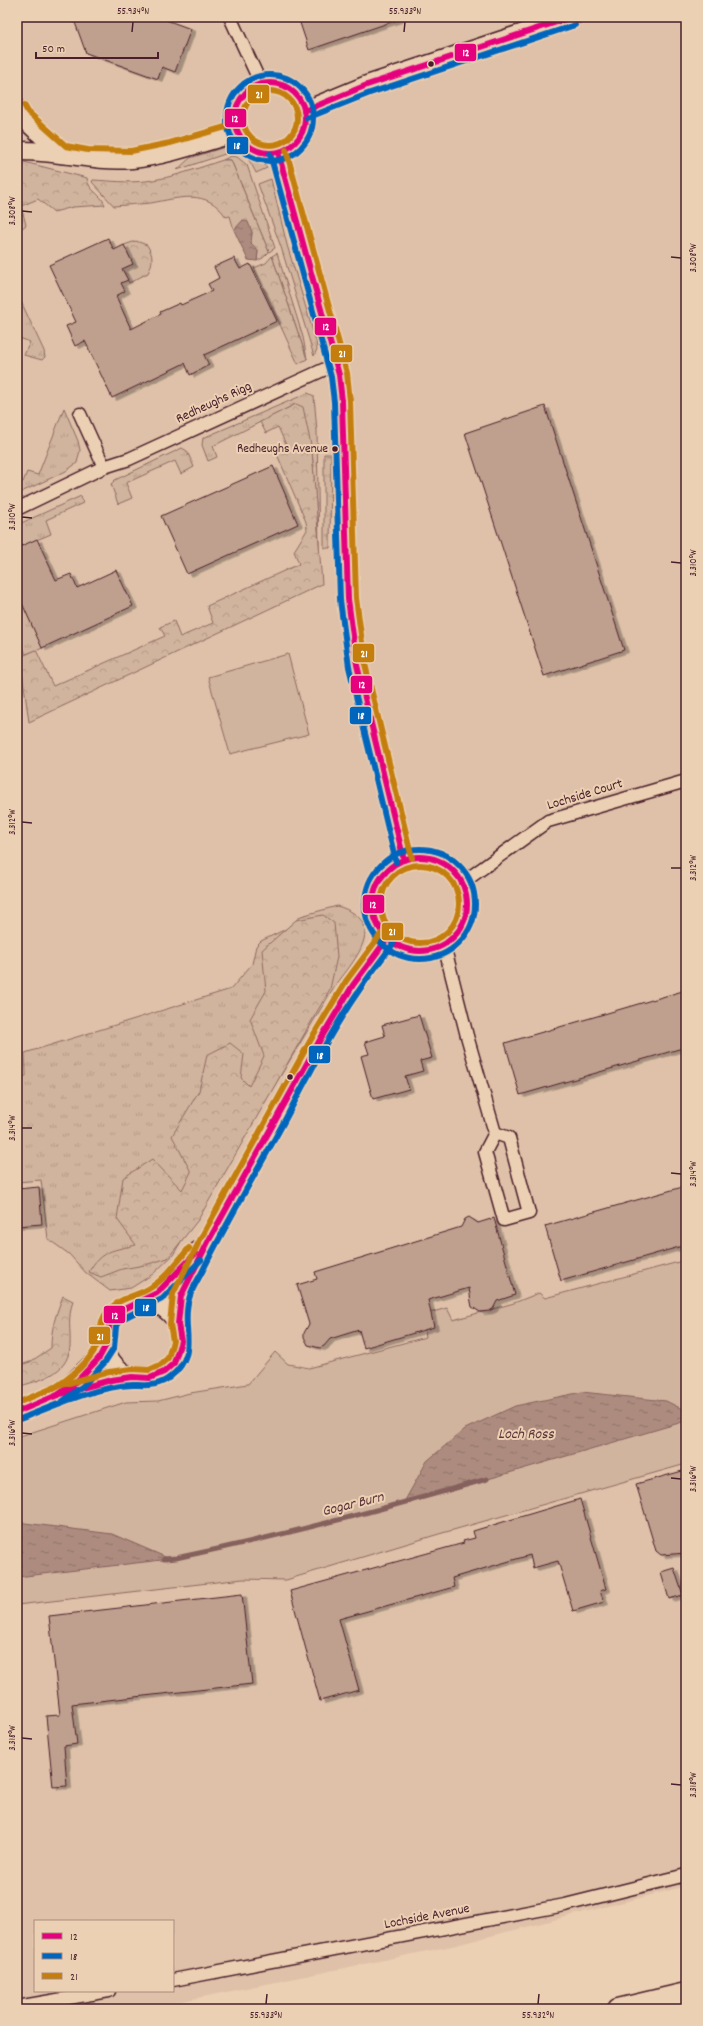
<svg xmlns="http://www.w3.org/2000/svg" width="703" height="2026" font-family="Dekko,sans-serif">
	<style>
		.built { fill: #dec1a8; fill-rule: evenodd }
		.grass { fill: url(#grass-tufts); stroke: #8e6a64 }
		.forest { fill: url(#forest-crowns); stroke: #8e6a64 }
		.green { fill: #d1b49d; stroke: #8e6a64 }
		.water { fill: url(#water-ripples); stroke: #85605d }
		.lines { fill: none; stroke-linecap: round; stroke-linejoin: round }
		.stream { stroke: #85605d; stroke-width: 5 }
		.building { fill: #bf9f8d; stroke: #4a1f2b; filter: url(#shadow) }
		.street-casing { stroke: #4a1f2b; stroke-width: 15 }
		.secondary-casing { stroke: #4a1f2b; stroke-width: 21 }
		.primary-casing { stroke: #4a1f2b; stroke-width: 23 }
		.street { stroke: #ecd0b3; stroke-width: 12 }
		.secondary { stroke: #ecd0b3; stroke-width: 18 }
		.primary { stroke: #ecd0b3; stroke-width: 20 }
		.bus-1-casing { stroke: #ecd0b3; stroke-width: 9 }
		.bus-2-casing { stroke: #ecd0b3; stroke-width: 9 }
		.bus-3-casing { stroke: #ecd0b3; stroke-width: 9 }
		.bus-1 { stroke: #e5007d; stroke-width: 6 }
		.bus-2 { stroke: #0065bd; stroke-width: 6 }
		.bus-3 { stroke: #c37e0d; stroke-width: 6 }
		.ticks { fill: none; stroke: #4a1f2b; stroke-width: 1.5 }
		.bus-dot { fill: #4a1f2b; stroke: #ecd0b3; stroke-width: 1.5 }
		.labels { text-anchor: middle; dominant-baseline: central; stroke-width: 4; stroke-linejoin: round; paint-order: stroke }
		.bus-label { font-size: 13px; fill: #4a1f2b; stroke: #ecd0b3; text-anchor: end }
		.street-label { font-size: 14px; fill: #4a1f2b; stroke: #ecd0b3 }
		.water-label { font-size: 15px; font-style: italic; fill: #5e353c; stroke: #ecd0b3 }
		.line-badge { stroke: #ecd0b3; stroke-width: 1.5 }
		.badge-label { font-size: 11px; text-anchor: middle; font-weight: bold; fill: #fff }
		.neatline { fill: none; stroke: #4a1f2b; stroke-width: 1.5 }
		.ticks-label { font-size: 10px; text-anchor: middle; fill: #4a1f2b }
	</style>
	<defs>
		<pattern id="grass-tufts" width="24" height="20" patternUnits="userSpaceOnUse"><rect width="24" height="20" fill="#d1b49d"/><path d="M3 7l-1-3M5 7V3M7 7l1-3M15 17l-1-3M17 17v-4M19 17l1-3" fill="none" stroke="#b59a87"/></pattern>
		<pattern id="forest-crowns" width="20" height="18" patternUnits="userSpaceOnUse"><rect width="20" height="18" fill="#d1b49d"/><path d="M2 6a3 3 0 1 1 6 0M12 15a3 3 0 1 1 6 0" fill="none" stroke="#b59a87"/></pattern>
		<pattern id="water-ripples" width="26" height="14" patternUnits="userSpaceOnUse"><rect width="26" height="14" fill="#ad8c7f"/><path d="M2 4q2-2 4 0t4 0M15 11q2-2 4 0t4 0" fill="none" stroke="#8f7268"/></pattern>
		<filter id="shadow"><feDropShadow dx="4.5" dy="2.5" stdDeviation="0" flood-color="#0004"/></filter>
	</defs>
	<rect width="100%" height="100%" fill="#ecd0b3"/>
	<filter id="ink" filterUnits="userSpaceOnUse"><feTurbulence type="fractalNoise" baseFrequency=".025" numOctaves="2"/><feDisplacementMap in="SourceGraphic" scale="8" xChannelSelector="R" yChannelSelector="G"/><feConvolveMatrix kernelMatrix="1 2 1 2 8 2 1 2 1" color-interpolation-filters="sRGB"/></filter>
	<g filter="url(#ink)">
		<path class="built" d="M17,17h669v1869l-234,60 -309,63h-126zM35,1921h138v70h-138z"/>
		<g class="grass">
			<path d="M235,146l18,6 14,16 -11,5c-5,-10 -9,-19 -21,-21z"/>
			<polygon points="225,147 225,154 177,170 190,158"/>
			<polygon points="231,156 237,157 247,165 275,248 269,252 231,160 223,160"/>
			<polygon points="271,179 287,245 316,341 317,349 314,356 281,247 258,184"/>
			<polygon points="277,253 303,337 307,359 272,256"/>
			<polygon points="17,293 44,351 45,357 42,360 24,355 30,342 17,337"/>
			<polygon points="308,393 314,396 317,431 319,548 312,450 296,404 213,446 217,457 208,461 202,445 203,438"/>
			<polygon points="64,408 78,441 80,450 77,463 66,471 17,494 17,480 23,482 27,472 38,475"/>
			<polygon points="182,448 187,451 194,467 181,474 175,461 126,483 132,498 118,504 111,484 115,480"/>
			<polygon points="324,454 331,454 330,548 324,548"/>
			<polygon points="81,496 83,503 46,520 51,534 17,548 17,525"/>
			<polygon points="17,592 43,648 26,654 17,635"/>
			<path d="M337,906c55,16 15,57 -5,84l-159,265 -20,19 -22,14 -21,3 -24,-18 -17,-19 -21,-15 -7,-59 -24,2v-105l9,-1 -1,-23 206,-64 21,-25 4,-18 5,-5 25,-12 15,-13z"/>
		</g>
		<g class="forest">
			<path d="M223,160h8l38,92 -6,6 -6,3 1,-10 -7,-8 1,-11 -14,-6 -4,4 -4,-14 -4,1c-19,-29 -47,-19 -75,-14 -12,1 -25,2 -37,3l-22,-24 1,-2c18,1 35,3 53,1 26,-3 52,-13 77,-21z"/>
			<path d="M24,162l63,16c1,13 14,15 18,27l-32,2 -19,5 -16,-13 -17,7 5,19 -9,7v-68z"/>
			<path d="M136,241l11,4c7,11 6,17 1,28l-19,10 -7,-14 2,-24z"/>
			<polygon points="272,256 307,359 298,364 254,268 266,263"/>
			<polygon points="296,404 303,407 312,450 322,584 29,722 20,657 36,650 53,686 165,636 160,627 174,621 180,637 213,623 207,606 299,564 294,551 307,530 306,522 276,452 287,447 278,427 266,433 260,422"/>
			<path d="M323,915l11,8 3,34 -7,32 -132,231 -30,38 -23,7 -23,4 -21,8 -12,-5c11,-22 26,-22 47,-27l-19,-26 6,-41 29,-19 30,31 9,-18 -19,-36 27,-45 8,-36 23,-12 14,11 -3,24 8,8 15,-30 -14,-37 16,-28 -4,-41 34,-30z"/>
			<path d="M63,1296l10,5c-6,19 -2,28 -3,46 -3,28 -30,33 -53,40v-21l13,-4 21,-14c0,-20 5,-34 12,-52z"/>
		</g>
		<g class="green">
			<polygon points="288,654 309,734 230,754 208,677"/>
			<polygon points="686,1260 686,1464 439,1534 286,1580 243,1579 17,1605 17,1437 126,1402 158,1401 190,1393 248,1384 275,1352 288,1364 309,1368 426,1337 422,1315 447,1308 453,1320 514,1303 539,1293 545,1298"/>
		</g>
		<g class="water">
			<polygon points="243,220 248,222 252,232 251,243 258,251 257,261 248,260 234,230"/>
			<polygon points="582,1392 666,1401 686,1411 686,1421 403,1504 427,1461 465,1429 515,1406"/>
			<polygon points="17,1522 112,1534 170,1559 17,1577"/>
		</g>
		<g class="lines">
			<path class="stream" d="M164,1559l12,-1c105,-22 208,-49 311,-79"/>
		</g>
		<g class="building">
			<polygon points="73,17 158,17 191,29 175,72 162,67 158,79 86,53"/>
			<polygon points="298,17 400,17 400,19 309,50"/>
			<polygon points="108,238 114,250 124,245 133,264 122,269 128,280 121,283 125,291 116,296 131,329 161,314 160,312 180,303 181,305 212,291 208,284 219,278 214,267 234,258 240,269 250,264 277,321 204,355 209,365 190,375 185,363 112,398 85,341 75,346 66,326 76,322 49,265"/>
			<polygon points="545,406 624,650 544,676 465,433"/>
			<polygon points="273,466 298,524 187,574 161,516"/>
			<polygon points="37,539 56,580 71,574 77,588 116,570 133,606 42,648 17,592 17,548"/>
			<polygon points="686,990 686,1047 520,1095 505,1043"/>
			<polygon points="419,1015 432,1058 420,1061 423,1071 405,1076 409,1089 373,1099 361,1056 369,1054 365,1042 385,1036 382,1025"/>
			<polygon points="686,1186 686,1245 561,1281 545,1226"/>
			<polygon points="39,1187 42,1224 17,1226 17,1189"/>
			<polygon points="469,1217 478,1223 494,1218 515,1295 497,1301 493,1309 489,1311 480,1312 472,1307 471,1302 469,1288 428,1300 434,1327 364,1348 359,1330 330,1339 324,1346 320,1348 308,1345 304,1337 304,1333 309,1324 297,1285 317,1279 315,1272 461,1227 465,1219"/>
			<polygon points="686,1470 686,1553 661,1555 656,1551 636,1484"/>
			<polygon points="580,1499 606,1589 600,1591 604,1602 573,1611 558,1561 533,1568 530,1555 452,1578 454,1587 339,1619 359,1690 320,1701 290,1591 464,1543 463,1541 475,1538 473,1531"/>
			<polygon points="674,1568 683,1595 669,1599 661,1572"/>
			<polygon points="242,1594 252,1684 72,1704 77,1744 64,1746 67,1786 53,1787 46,1716 60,1715 49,1616"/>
		</g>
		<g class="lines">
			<defs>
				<g id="street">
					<polyline points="230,17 261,84"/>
					<polyline points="80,414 104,467"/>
					<polyline points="17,509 104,467 129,459 336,364"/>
					<polyline points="462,883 548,821 686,781"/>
					<polyline points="444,945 467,1036 495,1133 509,1138 529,1213 504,1220 485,1152 495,1133"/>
					<polyline points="173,1980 565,1905 686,1875"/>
					<polyline points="17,2007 109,1991"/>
				</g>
				<g id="secondary">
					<circle cx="270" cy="118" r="35"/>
					<polyline points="17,109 22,117 62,154"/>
					<polyline points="304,111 367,85 572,17"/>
					<path d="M17,151c38,-1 76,11 115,8 36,-4 71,-17 106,-27"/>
					<polyline points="278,152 339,375 342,401 348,599 357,665 404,860"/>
					<circle cx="420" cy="904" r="47"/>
					<polyline points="141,1302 157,1293 198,1251"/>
					<circle cx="143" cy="1340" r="38"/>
					<polyline points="178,1324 181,1296 209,1240 321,1038 353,985 387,939"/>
					<polyline points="64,1391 98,1358 106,1345"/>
					<polyline points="17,1412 60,1394 111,1380 132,1377"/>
				</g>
				<polyline id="primary" points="618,2009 686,1993"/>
			</defs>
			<use href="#street" class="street-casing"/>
			<use href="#secondary" class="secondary-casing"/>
			<use href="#primary" class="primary-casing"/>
			<use href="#street" class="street"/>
			<use href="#secondary" class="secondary"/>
			<use href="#primary" class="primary"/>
			<defs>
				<g id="bus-1">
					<circle cx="270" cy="118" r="35"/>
					<polyline points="304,111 367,85 572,17"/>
					<polyline points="278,152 339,375 342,401 348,599 357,665 404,860"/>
					<circle cx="420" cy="904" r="47"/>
					<polyline points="58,1395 78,1380 99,1358 106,1345 110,1321 116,1313 157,1293 195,1254"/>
					<polyline points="17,1412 60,1394 111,1380 132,1377 150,1378 164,1372 174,1363 181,1341 178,1324 181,1296 209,1240 321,1038 353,985 387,939"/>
				</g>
				<g id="bus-2">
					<circle cx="270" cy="118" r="43"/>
					<polyline points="307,118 370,93 575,25"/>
					<polyline points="270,154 331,377 334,402 340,600 349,667 396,862"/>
					<circle cx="420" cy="904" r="55"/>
					<polyline points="62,1402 83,1386 105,1362 114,1348 116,1327 122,1319 162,1299 201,1260"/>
					<path d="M20,1419c33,-13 77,-33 113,-34 13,0 25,2 37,-8 31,-24 10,-48 19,-78 2,-9 9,-19 13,-27 24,-48 51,-94 77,-141 26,-48 50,-98 81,-142 11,-16 22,-30 33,-45"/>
				</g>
				<g id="bus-3">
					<circle cx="270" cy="118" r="27"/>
					<polyline points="24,105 28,112 66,146 88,150 131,151 170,143 236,124"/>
					<polyline points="286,150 347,373 350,401 356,598 365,664 412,858"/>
					<circle cx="420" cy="904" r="39"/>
					<path d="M54,1388c14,-8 40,-30 44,-46 4,-12 1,-23 12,-33 11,-12 28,-13 40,-21 16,-10 27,-26 39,-40"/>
					<polyline points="17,1403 58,1386 109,1372 132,1369 149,1370 160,1365 168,1358 173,1341 170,1324 173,1294 202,1236 314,1034 346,981 381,934"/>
				</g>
			</defs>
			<use href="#bus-1" class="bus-1-casing"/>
			<use href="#bus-2" class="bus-2-casing"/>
			<use href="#bus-3" class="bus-3-casing"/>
			<use href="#bus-1" class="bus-1"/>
			<use href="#bus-2" class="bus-2"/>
			<use href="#bus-3" class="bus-3"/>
		</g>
	</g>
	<path class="ticks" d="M132,32l1,-10M404,32l1,-10M22,211l10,1M671,257l10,1M22,517l10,1M671,562l10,1M22,822l10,1M671,868h10M22,1128h10M671,1173l10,1M22,1433l10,1M671,1478l10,1M22,1738l10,1M671,1784l10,1M266,2004l1,-10M538,2004l1,-10"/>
	<g class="bus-dot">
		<circle cx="431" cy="64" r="3.5"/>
		<circle cx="335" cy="449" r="3.5"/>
		<circle cx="290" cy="1077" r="3.5"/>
	</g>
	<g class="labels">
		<g class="bus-label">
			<text x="328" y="449">Redheughs Avenue</text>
		</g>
		<g class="street-label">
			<text transform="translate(214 403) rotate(-25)">Redheughs Rigg</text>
			<text transform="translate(585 795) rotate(-17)">Lochside Court</text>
			<text transform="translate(427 1917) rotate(-11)">Lochside Avenue</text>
		</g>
		<g class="water-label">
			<text x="526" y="1435">Loch Ross</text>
			<text transform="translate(353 1505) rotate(-14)">Gogar Burn</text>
		</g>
	</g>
	<g class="line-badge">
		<rect x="454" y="43" width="23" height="19" rx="4" fill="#e5007d"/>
		<rect x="247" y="84" width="23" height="20" rx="4" fill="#c37e0d"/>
		<rect x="224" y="108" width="23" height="20" rx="4" fill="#e5007d"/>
		<rect x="226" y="136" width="23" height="19" rx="4" fill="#0065bd"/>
		<rect x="314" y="317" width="23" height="19" rx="4" fill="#e5007d"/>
		<rect x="330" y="344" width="23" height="19" rx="4" fill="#c37e0d"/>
		<rect x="352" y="643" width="23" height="20" rx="4" fill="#c37e0d"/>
		<rect x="350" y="675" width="23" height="19" rx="4" fill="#e5007d"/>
		<rect x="349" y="706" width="23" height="19" rx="4" fill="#0065bd"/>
		<rect x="362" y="894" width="23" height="20" rx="4" fill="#e5007d"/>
		<rect x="381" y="922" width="23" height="19" rx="4" fill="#c37e0d"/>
		<rect x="308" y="1045" width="23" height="19" rx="4" fill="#0065bd"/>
		<rect x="134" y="1298" width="23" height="19" rx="4" fill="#0065bd"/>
		<rect x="103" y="1305" width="23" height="19" rx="4" fill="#e5007d"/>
		<rect x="88" y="1326" width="23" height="19" rx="4" fill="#c37e0d"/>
	</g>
	<g class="badge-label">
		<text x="466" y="56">12</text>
		<text x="259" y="98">21</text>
		<text x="235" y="122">12</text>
		<text x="237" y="149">18</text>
		<text x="326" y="330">12</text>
		<text x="342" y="357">21</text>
		<text x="364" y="657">21</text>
		<text x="362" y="688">12</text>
		<text x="361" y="719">18</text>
		<text x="373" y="908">12</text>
		<text x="392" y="935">21</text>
		<text x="320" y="1059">18</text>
		<text x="146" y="1311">18</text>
		<text x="115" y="1319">12</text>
		<text x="100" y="1340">21</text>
	</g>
	<rect width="703" height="2026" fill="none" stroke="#ecd0b3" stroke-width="44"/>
	<rect x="34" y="1920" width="140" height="72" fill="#ecd0b3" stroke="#ab897d"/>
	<rect x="42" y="1933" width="20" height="6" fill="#e5007d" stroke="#ab897d"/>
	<text x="70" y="1940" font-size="12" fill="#4a1f2b">12</text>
	<rect x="42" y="1953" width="20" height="6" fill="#0065bd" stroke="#ab897d"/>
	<text x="70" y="1960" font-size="12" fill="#4a1f2b">18</text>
	<rect x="42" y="1973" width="20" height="6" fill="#c37e0d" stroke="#ab897d"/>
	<text x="70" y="1980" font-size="12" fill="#4a1f2b">21</text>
	<path d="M36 52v6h122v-6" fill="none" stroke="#4a1f2b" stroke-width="2"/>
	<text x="42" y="52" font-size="12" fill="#4a1f2b" stroke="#ecd0b3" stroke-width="3" paint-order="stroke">50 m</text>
	<rect x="22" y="22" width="659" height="1982" class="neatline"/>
	<g class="ticks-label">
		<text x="133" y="14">55.934°N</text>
		<text x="405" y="14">55.933°N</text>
		<text transform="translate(11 211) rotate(-90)" y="4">3.308°W</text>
		<text transform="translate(692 258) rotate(-90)" y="4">3.308°W</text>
		<text transform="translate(11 517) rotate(-90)" y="4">3.310°W</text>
		<text transform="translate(692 563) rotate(-90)" y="4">3.310°W</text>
		<text transform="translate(11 822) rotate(-90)" y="4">3.312°W</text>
		<text transform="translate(692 868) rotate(-90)" y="4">3.312°W</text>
		<text transform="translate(11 1128) rotate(-90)" y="4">3.314°W</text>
		<text transform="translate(692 1174) rotate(-90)" y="4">3.314°W</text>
		<text transform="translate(11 1433) rotate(-90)" y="4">3.316°W</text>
		<text transform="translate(692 1479) rotate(-90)" y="4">3.316°W</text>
		<text transform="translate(11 1738) rotate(-90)" y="4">3.318°W</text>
		<text transform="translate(692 1785) rotate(-90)" y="4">3.318°W</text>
		<text x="266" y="2018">55.933°N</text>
		<text x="538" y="2018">55.932°N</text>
	</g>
</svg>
